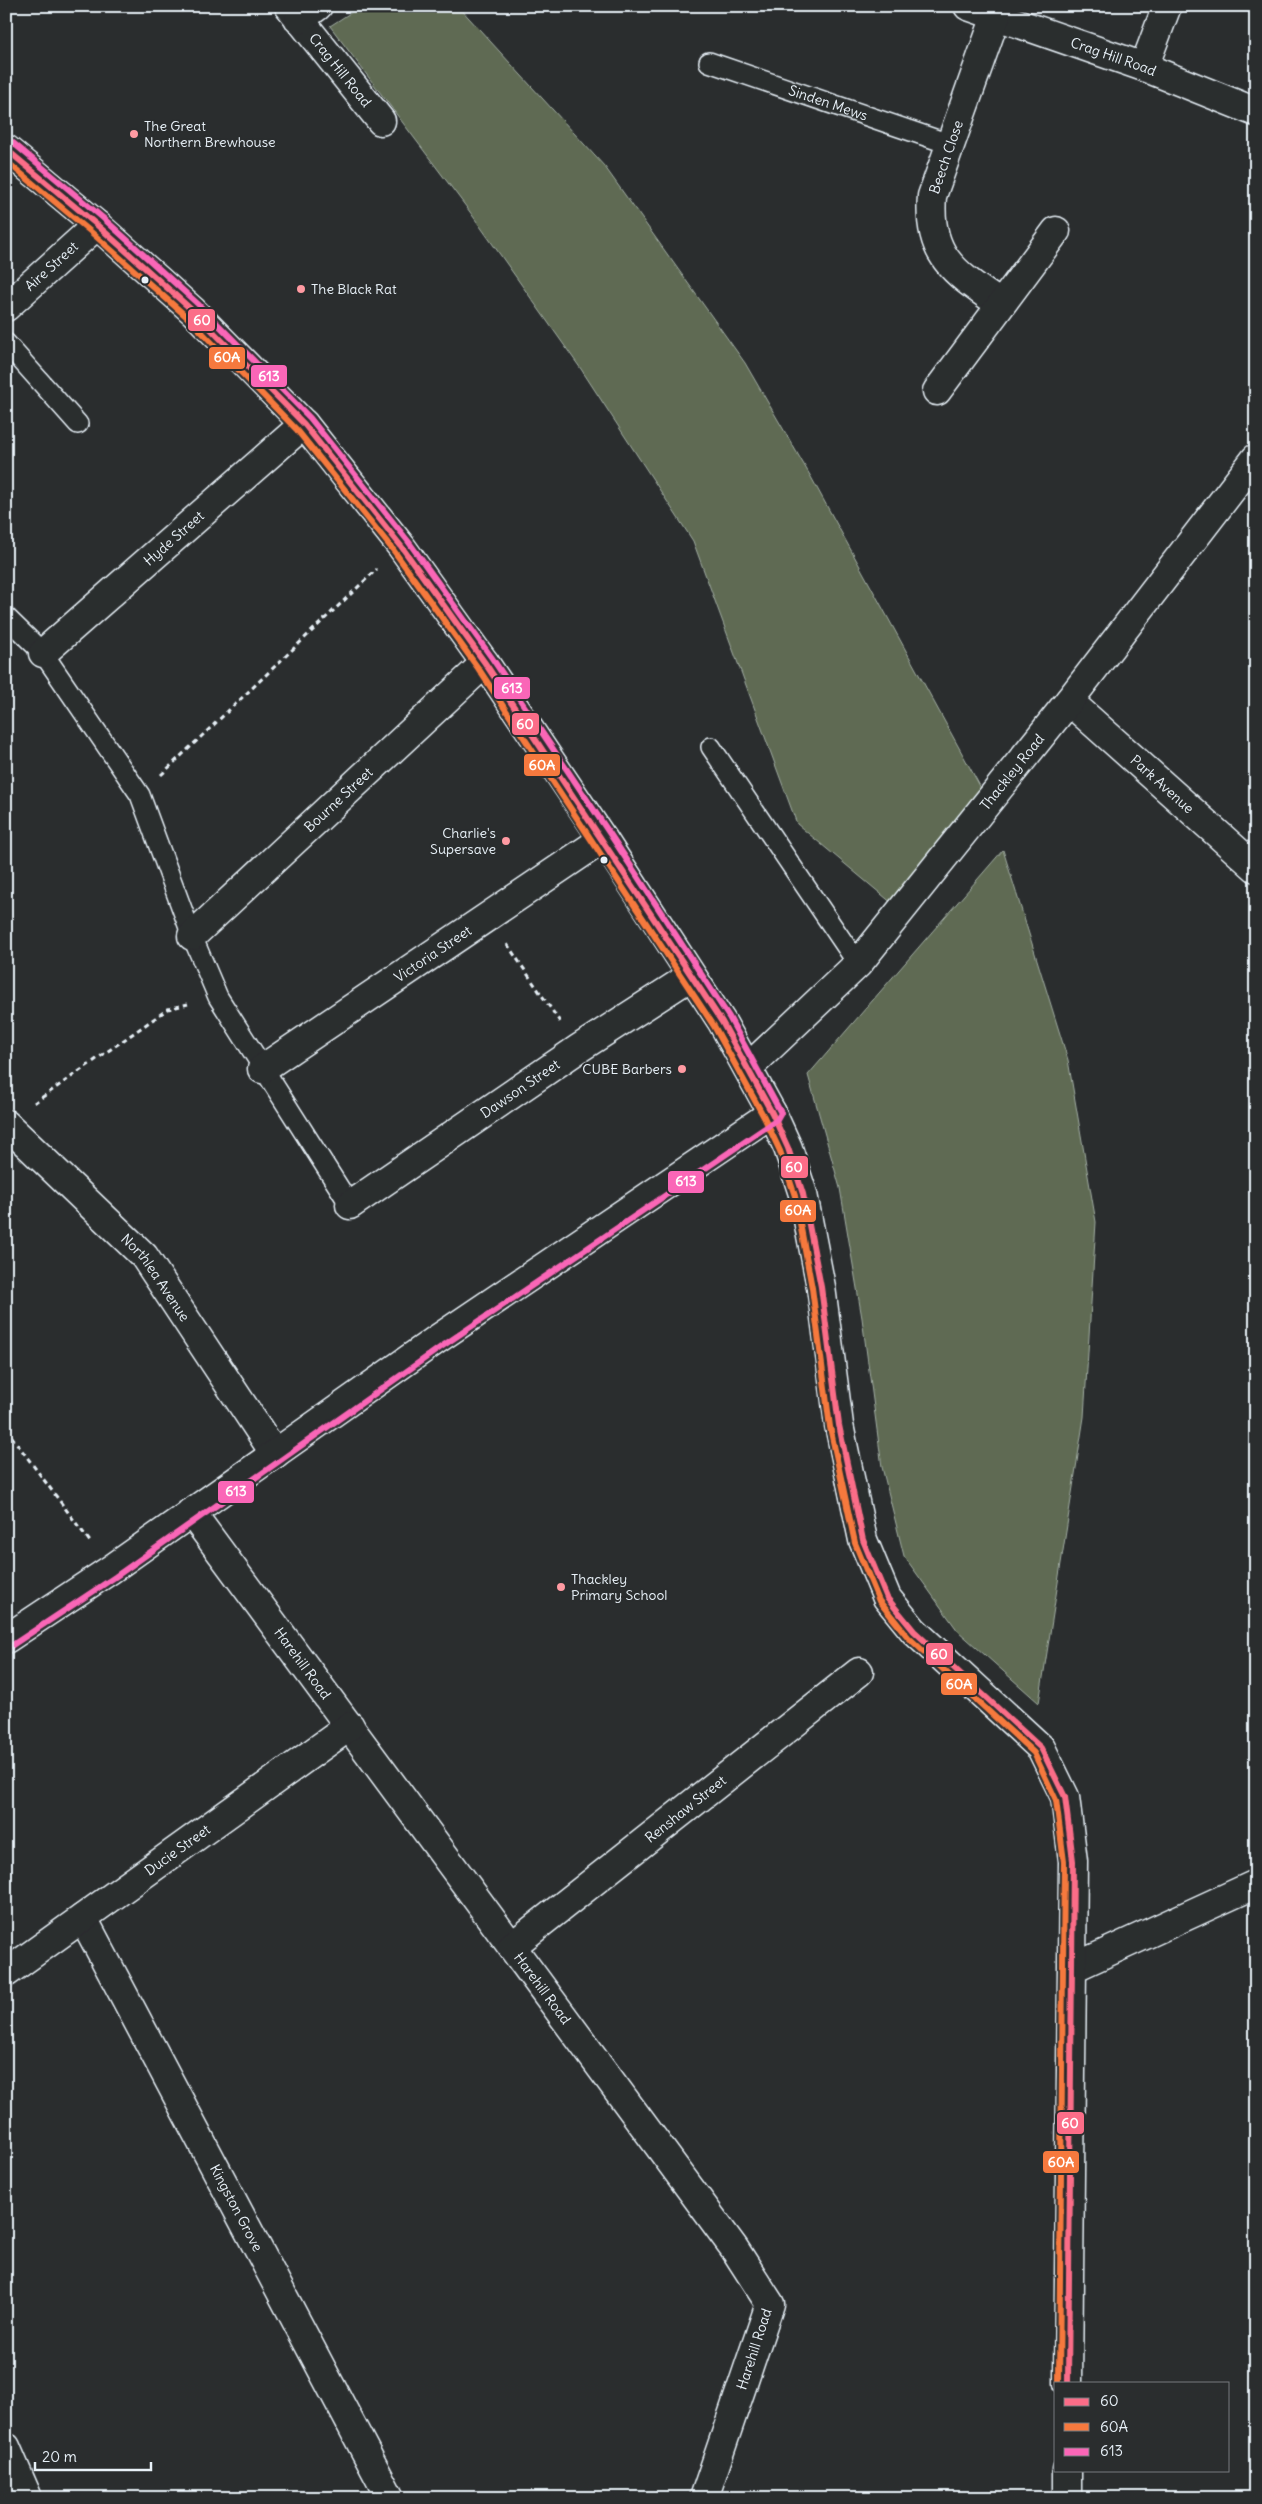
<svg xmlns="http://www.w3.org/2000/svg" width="1262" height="2504" font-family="Delius,sans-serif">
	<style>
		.green { fill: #5e6b52; stroke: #a3aea5 }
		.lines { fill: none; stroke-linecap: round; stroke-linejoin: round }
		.lane-casing { stroke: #e8f1f8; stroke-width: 22 }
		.street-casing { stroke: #e8f1f8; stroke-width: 31 }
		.secondary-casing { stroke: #e8f1f8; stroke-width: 31 }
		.primary-casing { stroke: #e8f1f8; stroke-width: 31 }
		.path { stroke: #e8f1f8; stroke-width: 3; stroke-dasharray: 5 4; stroke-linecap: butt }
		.lane { stroke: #2a2d2e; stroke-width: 19 }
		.street { stroke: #2a2d2e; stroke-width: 28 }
		.secondary { stroke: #2a2d2e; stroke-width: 28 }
		.primary { stroke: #2a2d2e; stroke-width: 28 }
		.bus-1-casing { stroke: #2a2d2e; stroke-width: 10 }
		.bus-2-casing { stroke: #2a2d2e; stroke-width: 10 }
		.bus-3-casing { stroke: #2a2d2e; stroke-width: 10 }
		.bus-1 { stroke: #fb6d88; stroke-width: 6 }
		.bus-2 { stroke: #f6793e; stroke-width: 6 }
		.bus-3 { stroke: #fa66b7; stroke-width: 6 }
		.poi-dot { fill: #ff9aa2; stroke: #2a2d2e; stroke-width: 2 }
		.bus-dot { fill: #e8f1f8; stroke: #2a2d2e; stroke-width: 2 }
		.labels { text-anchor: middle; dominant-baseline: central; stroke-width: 4; stroke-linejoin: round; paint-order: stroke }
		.street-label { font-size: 14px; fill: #e8f1f8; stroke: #2a2d2e }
		.poi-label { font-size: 14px; fill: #e8f1f8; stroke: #2a2d2e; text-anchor: start }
		.line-badge { stroke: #2a2d2e; stroke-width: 2 }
		.badge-label { font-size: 14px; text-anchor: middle; font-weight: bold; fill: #fff }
	</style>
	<rect width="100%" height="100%" fill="#2a2d2e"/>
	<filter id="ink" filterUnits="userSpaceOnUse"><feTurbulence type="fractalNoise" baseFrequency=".02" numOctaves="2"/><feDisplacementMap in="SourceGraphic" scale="10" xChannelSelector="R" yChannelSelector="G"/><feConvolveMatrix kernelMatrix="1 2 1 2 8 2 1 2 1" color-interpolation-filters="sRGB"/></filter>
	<g filter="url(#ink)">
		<g class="green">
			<polygon points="361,6 458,6 605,167 745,363 811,477 981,788 893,904 797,824 693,541 581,369 470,212 330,26"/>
			<polygon points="1003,850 1068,1060 1096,1222 1084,1417 1039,1703 958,1631 904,1556 882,1467 862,1318 840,1188 808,1075"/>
		</g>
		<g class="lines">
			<defs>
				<g id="lane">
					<path id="s1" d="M709,62l240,82"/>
					<polyline points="6,343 78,424"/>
					<polyline points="6,617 43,653 140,795 192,936 218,997 350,1205"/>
					<polyline points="711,747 858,964"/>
				</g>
				<g id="street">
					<path id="s2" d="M289,6l92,115"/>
					<path id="s3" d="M968,6l176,61 112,45"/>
					<path d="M996,16l-64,180c-5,60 23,77 68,108"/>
					<polyline points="299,20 318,6"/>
					<polyline points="1144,67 1167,6"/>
					<path id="s4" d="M6,307l91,-82"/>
					<polyline points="937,391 1056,231"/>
					<path id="s5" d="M43,653l261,-229"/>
					<path id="s6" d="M1069,701l187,167"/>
					<path id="s7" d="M192,936l293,-273"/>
					<path id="s8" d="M262,1069l341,-230"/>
					<path id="s9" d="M6,1124l138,132 131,198"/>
					<path id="s10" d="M350,1205l228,-156 113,-73"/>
					<path id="s11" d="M191,1512l543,736 36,56 -66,194"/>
					<path id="s12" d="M83,1918l307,580"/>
					<path id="s13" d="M512,1946l347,-274"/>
					<polyline points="1073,1968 1256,1884"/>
					<path id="s14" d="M6,1973l344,-247"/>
					<polyline points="6,2447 28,2498"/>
				</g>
				<g id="secondary">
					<path id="s15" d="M749,1067l109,-103 211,-263 187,-243"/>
					<polyline points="6,1639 110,1570 436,1340 772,1113"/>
				</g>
				<g id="primary">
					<polyline points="6,149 97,225 193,311 304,424 401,546 485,663 603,839 722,1022 772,1113 788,1148 803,1194 821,1287 839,1425 863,1540 887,1598 914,1631 1041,1748 1065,1797 1073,1861 1068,2383"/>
					<polyline points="1067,2498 1067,2470"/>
				</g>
			</defs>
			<use href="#lane" class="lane-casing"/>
			<use href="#street" class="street-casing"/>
			<use href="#secondary" class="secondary-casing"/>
			<use href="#primary" class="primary-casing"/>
			<g class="path">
				<polyline points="161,775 377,569"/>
				<polyline points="507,944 560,1022"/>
				<polyline points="34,1103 168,1009 188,1004"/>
				<polyline points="6,1429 91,1543"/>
			</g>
			<use href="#lane" class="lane"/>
			<use href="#street" class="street"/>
			<use href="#secondary" class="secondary"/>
			<use href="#primary" class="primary"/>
			<defs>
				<polyline id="bus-1" points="6,149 97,225 193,311 304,424 401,546 485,663 722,1022 772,1113 788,1148 803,1194 821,1287 839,1425 863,1540 887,1598 914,1631 1041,1748 1065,1797 1073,1861 1068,2383"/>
				<polyline id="bus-2" points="6,161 91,232 187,317 297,430 394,551 478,668 714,1026 764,1117 780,1151 795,1196 812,1288 830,1427 855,1543 879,1601 908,1637 1034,1753 1056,1800 1064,1862 1059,2383"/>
				<polyline id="bus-3" points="11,1646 115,1577 441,1347 777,1120 781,1113 729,1017 610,834 492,658 408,541 310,418 199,305 103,218 12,142"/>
			</defs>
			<use href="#bus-1" class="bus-1-casing"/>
			<use href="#bus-2" class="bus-2-casing"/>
			<use href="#bus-3" class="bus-3-casing"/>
			<use href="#bus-1" class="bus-1"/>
			<use href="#bus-2" class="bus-2"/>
			<use href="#bus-3" class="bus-3"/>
		</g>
	</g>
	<g class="poi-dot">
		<circle cx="134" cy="134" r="5"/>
		<circle cx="301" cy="289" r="5"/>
		<circle cx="506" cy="841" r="5"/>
		<circle cx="682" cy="1069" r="5"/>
		<circle cx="561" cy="1587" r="5"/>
	</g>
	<g class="bus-dot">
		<circle cx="145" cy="280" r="4.5"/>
		<circle cx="604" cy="860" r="4.5"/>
	</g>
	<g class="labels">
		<g class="street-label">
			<text stroke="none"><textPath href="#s3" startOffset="154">Crag Hill Road</textPath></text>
			<text stroke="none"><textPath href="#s2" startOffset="82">Crag Hill Road</textPath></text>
			<text stroke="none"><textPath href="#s1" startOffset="126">Sinden Mews</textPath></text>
			<text transform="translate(946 157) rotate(-71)">Beech Close</text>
			<text stroke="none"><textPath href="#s4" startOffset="61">Aire Street</textPath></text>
			<text stroke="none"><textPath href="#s5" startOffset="174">Hyde Street</textPath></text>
			<text stroke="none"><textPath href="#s15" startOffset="396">Thackley Road</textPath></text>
			<text stroke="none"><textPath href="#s6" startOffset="125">Park Avenue</textPath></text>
			<text stroke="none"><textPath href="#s7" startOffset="200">Bourne Street</textPath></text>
			<text stroke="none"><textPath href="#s8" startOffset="206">Victoria Street</textPath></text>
			<text stroke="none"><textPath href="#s10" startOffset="206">Dawson Street</textPath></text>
			<text stroke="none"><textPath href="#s9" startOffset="215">Northlea Avenue</textPath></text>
			<text stroke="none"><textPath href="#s11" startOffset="188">Harehill Road</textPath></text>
			<text stroke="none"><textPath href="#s13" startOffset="221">Renshaw Street</textPath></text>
			<text stroke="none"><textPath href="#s14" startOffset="211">Ducie Street</textPath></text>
			<text stroke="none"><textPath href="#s11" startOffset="592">Harehill Road</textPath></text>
			<text stroke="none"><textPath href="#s12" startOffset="328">Kingston Grove</textPath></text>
			<text transform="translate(754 2349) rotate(-72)">Harehill Road</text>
		</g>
		<g class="poi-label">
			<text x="144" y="126">The Great<tspan x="144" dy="16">Northern Brewhouse</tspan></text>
			<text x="311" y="289">The Black Rat</text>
			<text x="496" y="833" text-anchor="end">Charlie's<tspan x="496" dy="16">Supersave</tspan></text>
			<text x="672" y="1069" text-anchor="end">CUBE Barbers</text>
			<text x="571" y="1579">Thackley<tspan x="571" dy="16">Primary School</tspan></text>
		</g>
	</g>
	<g class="line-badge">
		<rect x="187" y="308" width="29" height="24" rx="5" fill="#fb6d88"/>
		<rect x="208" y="346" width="38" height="24" rx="5" fill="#f6793e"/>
		<rect x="250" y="364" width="38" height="24" rx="5" fill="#fa66b7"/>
		<rect x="493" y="676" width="38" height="24" rx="5" fill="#fa66b7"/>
		<rect x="511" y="712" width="29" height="24" rx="5" fill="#fb6d88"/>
		<rect x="523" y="753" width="38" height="24" rx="5" fill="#f6793e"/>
		<rect x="780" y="1155" width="29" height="24" rx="5" fill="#fb6d88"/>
		<rect x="667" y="1170" width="38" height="24" rx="5" fill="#fa66b7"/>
		<rect x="779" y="1199" width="38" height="24" rx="5" fill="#f6793e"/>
		<rect x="217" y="1480" width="38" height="24" rx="5" fill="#fa66b7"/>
		<rect x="925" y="1642" width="29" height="24" rx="5" fill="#fb6d88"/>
		<rect x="940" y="1672" width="38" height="24" rx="5" fill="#f6793e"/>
		<rect x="1056" y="2111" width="29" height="24" rx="5" fill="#fb6d88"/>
		<rect x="1042" y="2150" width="38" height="24" rx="5" fill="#f6793e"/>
	</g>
	<g class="badge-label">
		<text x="202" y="325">60</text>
		<text x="227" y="362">60A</text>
		<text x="269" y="381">613</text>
		<text x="512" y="693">613</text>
		<text x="525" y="729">60</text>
		<text x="542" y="770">60A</text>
		<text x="794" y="1172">60</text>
		<text x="686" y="1186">613</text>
		<text x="798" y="1215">60A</text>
		<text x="236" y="1496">613</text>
		<text x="939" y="1659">60</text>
		<text x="959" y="1689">60A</text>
		<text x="1070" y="2128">60</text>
		<text x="1061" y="2167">60A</text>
	</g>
	<rect width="1262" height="2504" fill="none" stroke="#2a2d2e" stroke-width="25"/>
	<rect x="12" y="12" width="1237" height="2479" fill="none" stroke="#e8f1f8" stroke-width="2" filter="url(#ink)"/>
	<rect x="1054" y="2382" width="175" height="90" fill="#2a2d2e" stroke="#767b7f"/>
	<rect x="1064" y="2398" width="25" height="8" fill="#fb6d88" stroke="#767b7f"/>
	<text x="1100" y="2406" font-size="15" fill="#e8f1f8">60</text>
	<rect x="1064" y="2423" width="25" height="8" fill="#f6793e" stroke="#767b7f"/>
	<text x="1100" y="2432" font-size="15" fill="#e8f1f8">60A</text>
	<rect x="1064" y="2448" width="25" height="8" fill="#fa66b7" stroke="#767b7f"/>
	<text x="1100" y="2456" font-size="15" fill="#e8f1f8">613</text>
	<path d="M35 2462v8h116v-8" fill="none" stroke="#e8f1f8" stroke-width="2.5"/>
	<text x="42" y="2462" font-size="15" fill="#e8f1f8" stroke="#2a2d2e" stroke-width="4" paint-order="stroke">20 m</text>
</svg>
